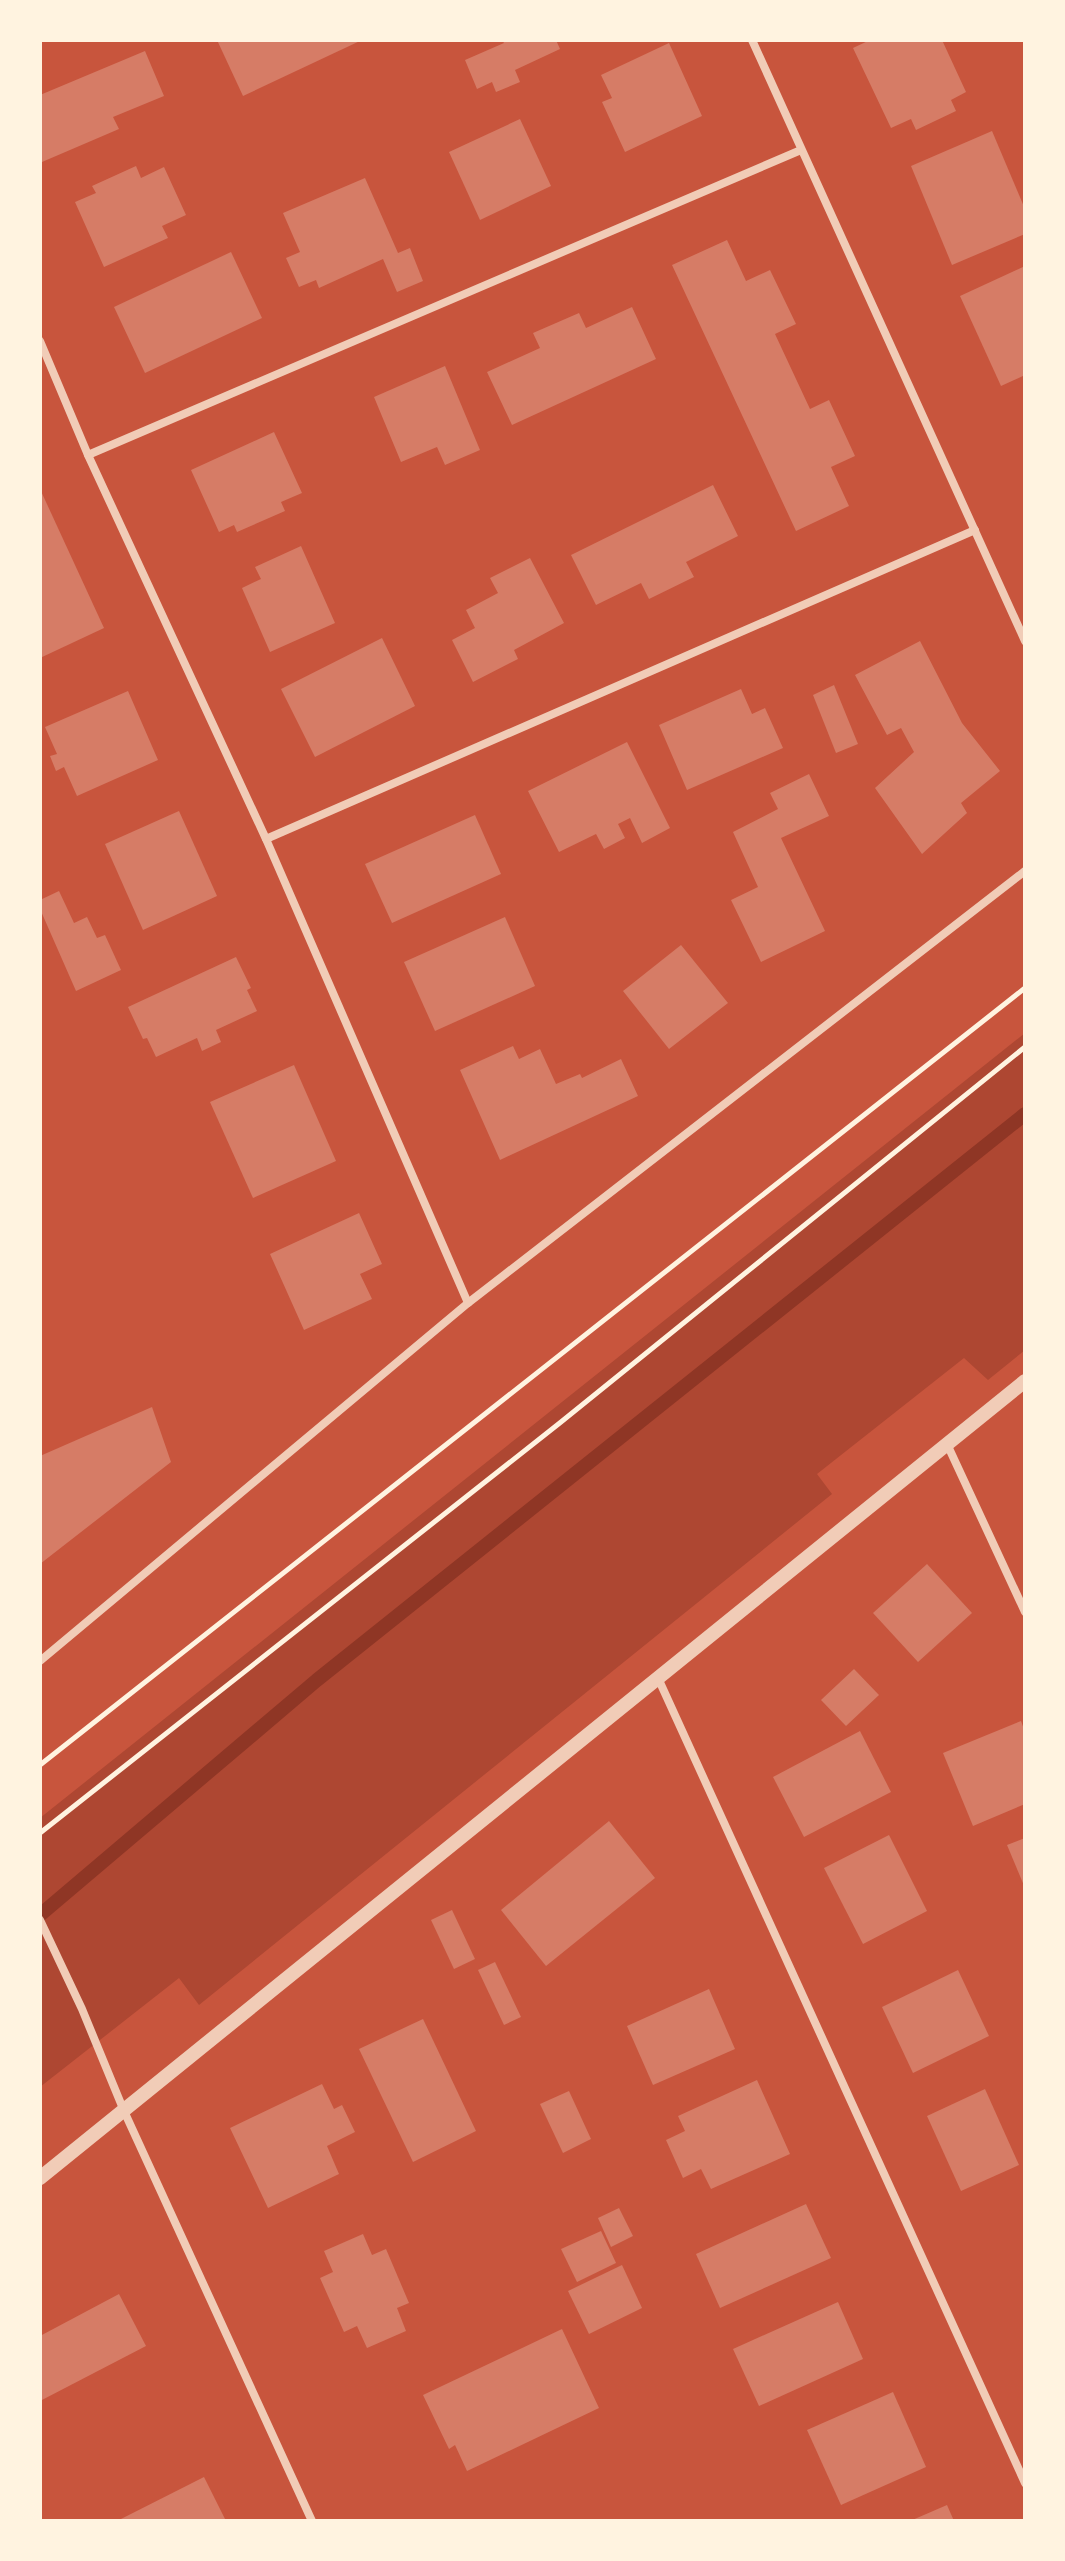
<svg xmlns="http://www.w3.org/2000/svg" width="1065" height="2561" font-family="'Exo 2',sans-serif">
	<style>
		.green { fill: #ae4732 }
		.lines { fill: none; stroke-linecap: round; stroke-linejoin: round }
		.stream { stroke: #8f3625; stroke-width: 14 }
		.building { fill: #d67c66 }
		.path { stroke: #fff3e0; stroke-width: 5 }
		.minor { stroke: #f1ccb7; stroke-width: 8 }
		.tertiary { stroke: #f1ccb7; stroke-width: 14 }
	</style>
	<rect width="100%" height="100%" fill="#c8553d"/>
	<polygon class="green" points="1025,1033 1025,1350 988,1380 964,1358 817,1474 832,1494 199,2005 179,1978 40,2087 40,1818"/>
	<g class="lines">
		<polyline class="stream" points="40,1915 317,1680 1025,1114"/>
	</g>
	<g class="building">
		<polygon points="217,40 362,40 243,96"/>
		<polygon points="502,40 556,40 560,49 515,70 520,82 496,92 492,82 477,89 465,60 504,43"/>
		<polygon points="870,40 942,40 966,92 951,100 956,111 916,130 911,119 891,128 853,48"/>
		<polygon points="669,43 702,116 625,152 602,102 612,98 601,75"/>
		<polygon points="145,51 164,96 113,117 119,129 42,162 40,95"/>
		<polygon points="520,119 551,186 480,220 449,152"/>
		<polygon points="992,131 1025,209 1025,234 952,265 911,166"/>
		<polygon points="136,166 141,178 164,167 186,215 162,226 168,238 104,267 75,202 96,193 92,186"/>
		<polygon points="365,178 398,253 410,248 423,281 397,292 383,259 319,288 316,280 299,287 286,258 300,252 283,213"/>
		<polygon points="727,240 746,281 770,270 796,324 775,334 810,409 829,400 855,456 831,467 849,506 796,531 672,265"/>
		<polygon points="231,252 262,318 145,373 114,307"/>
		<polygon points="1025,266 1025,375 1001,386 960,296"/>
		<polygon points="632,307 656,359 512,425 487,372 540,348 533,333 579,313 586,328"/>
		<polygon points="445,366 480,450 445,465 437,447 401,462 374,397"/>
		<polygon points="274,432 302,493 281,502 285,511 237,532 234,525 219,532 191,470"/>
		<polygon points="713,485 738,536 686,562 694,577 649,599 641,583 596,605 571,555"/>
		<polygon points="40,489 104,628 40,658"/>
		<polygon points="301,546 335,623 270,652 242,588 261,579 255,567"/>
		<polygon points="530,558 564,623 514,650 518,659 473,682 452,640 475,628 466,610 498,593 490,578"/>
		<polygon points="382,638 415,706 315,757 281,689"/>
		<polygon points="920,641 962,723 1000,771 961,803 967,813 922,854 875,788 914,752 901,728 887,735 855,675"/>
		<polygon points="834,685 858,744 836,753 813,695"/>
		<polygon points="741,689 752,714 765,708 783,748 687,790 659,725"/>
		<polygon points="128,691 158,760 77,796 64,767 56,771 50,756 57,754 45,727"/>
		<polygon points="627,742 670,828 642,843 630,818 618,824 625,838 604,849 596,834 559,852 528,791"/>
		<polygon points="809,774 829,816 781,838 825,931 761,962 731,900 758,887 733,832 778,809 770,793"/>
		<polygon points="179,811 217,896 143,930 105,844"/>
		<polygon points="475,815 501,874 392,923 365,864"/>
		<polygon points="59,891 74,923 87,917 97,938 105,935 121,970 76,991 40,909 40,900"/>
		<polygon points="505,917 535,986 435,1031 404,962"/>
		<polygon points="681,945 728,1003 669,1049 623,991"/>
		<polygon points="236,957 251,988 247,990 257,1011 216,1030 221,1042 202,1051 197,1038 156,1057 147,1038 143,1039 128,1007"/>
		<polygon points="513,1046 519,1059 540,1049 556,1084 580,1074 582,1078 621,1059 638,1096 500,1160 460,1070"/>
		<polygon points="294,1065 336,1161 253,1198 210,1102"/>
		<polygon points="359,1213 382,1264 360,1274 372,1299 304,1330 270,1254"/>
		<polygon points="152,1407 171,1462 40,1564 40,1456"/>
		<polygon points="927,1564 972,1613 918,1662 873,1613"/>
		<polygon points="854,1669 879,1695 846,1726 821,1700"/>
		<polygon points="1021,1721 1025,1732 1025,1804 973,1826 943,1753"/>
		<polygon points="860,1731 891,1792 804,1837 773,1777"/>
		<polygon points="609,1821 655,1878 546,1966 501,1910"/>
		<polygon points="889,1835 927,1911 863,1944 824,1868"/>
		<polygon points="1025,1838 1025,1888 1007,1845"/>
		<polygon points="452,1910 475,1959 454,1969 431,1920"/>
		<polygon points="495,1962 521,2017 504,2025 478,1970"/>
		<polygon points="958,1970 989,2036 913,2073 882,2007"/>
		<polygon points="709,1989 735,2049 653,2085 627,2026"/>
		<polygon points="423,2019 476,2131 413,2162 359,2049"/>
		<polygon points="757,2080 790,2154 711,2189 701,2169 683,2178 666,2140 685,2131 678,2116"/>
		<polygon points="322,2084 334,2109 342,2105 355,2132 327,2146 339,2174 268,2208 230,2128"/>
		<polygon points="985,2089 1019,2165 961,2191 927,2116"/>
		<polygon points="569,2091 591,2139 563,2153 540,2104"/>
		<polygon points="806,2204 831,2258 720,2308 696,2254"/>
		<polygon points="619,2208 633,2236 611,2247 598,2218"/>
		<polygon points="601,2231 616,2263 577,2282 561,2249"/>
		<polygon points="363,2234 372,2255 386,2249 409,2303 397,2308 406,2331 367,2348 357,2326 344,2332 320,2278 333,2272 324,2251"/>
		<polygon points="622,2265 642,2308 589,2334 568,2291"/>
		<polygon points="119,2294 146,2346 40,2401 40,2336"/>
		<polygon points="838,2302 863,2359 759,2406 733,2349"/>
		<polygon points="562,2329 599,2408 467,2471 455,2445 449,2449 423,2395"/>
		<polygon points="893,2392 926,2467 841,2505 807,2430"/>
		<polygon points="204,2477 226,2521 117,2521"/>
		<polygon points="947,2505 954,2521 910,2521"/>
	</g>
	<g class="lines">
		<g class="path">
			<polyline points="40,1765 1025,988"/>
			<polyline points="40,1833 561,1422 1025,1047"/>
		</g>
		<g class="minor">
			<polyline points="752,40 1025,641"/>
			<polyline points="40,341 88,455 266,839 468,1303"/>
			<polyline points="88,455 801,150"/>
			<polyline points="266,839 975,530"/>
			<polyline points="947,1444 1025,1612"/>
			<polyline points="40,1661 468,1303 1025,871"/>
			<polyline points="658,1678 1025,2483"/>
			<polyline points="40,1920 82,2009 124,2111 312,2521"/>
		</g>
		<polyline class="tertiary" points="40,2178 1025,1381"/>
	</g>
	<rect width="1065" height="2561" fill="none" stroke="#fff3e0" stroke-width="84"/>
</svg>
